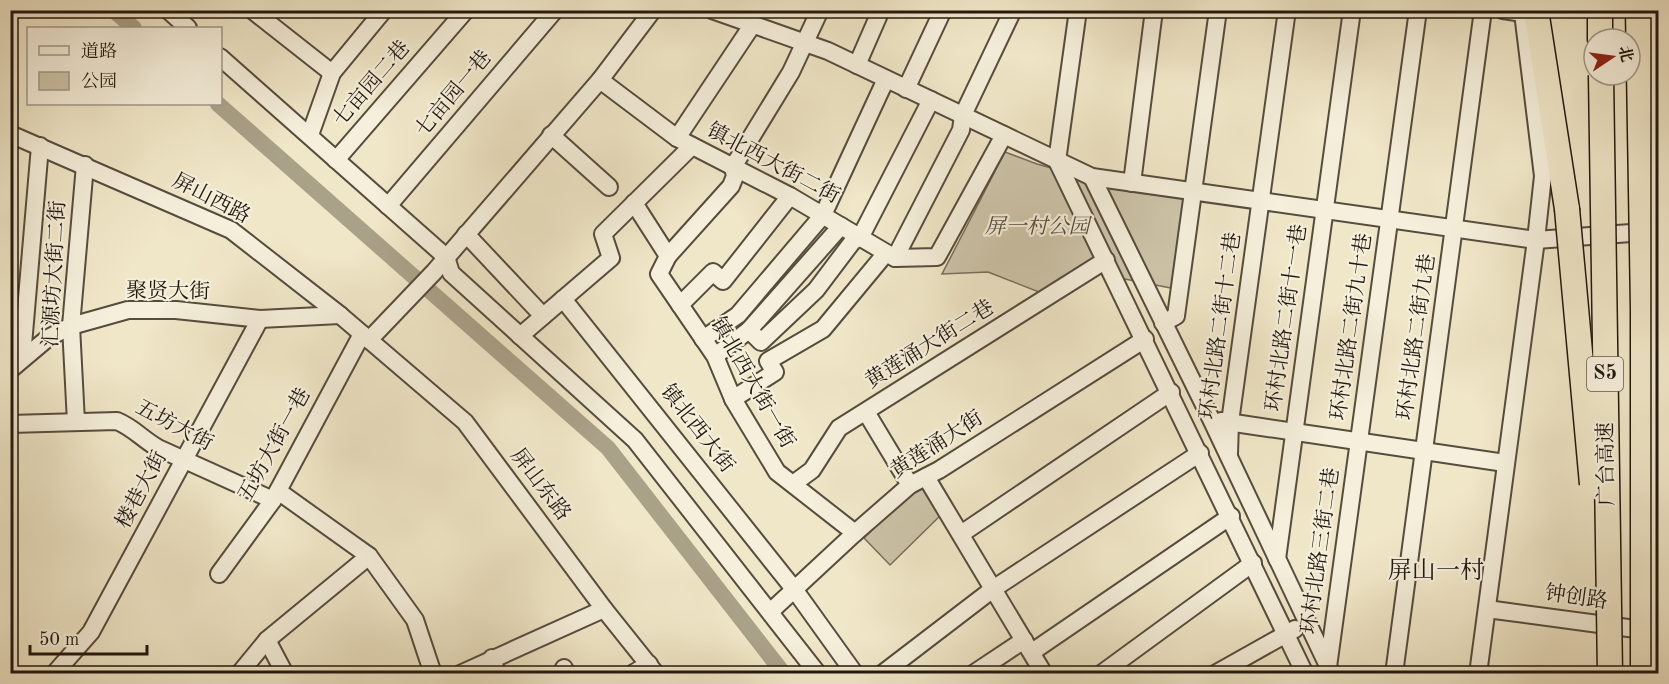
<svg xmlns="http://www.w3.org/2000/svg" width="1669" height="684" font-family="'Old Standard TT','Noto Serif SC',serif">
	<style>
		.green { fill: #cdc4a9; stroke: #786e5c; stroke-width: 1.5 }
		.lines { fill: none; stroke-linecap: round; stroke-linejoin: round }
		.canal { stroke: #aaa189; stroke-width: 16 }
		.minor-casing { stroke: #564c3e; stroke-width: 20 }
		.highway-casing { stroke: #221810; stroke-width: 27 }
		.minor { stroke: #f5efdb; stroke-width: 16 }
		.highway { stroke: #f0e7c8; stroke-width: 24 }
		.highway-bridge-casing { stroke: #221810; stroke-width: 27; stroke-linecap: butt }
		.highway-bridge { stroke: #f0e7c8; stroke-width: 24 }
		.labels { text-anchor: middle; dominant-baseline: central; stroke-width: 4.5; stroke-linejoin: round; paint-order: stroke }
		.shield { fill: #f5efdb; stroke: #61584d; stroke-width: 1.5 }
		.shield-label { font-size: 20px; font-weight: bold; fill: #221810 }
		.street-label { font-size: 21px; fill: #221810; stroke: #f5efdb }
		.park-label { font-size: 21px; font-style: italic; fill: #554c3e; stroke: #f5efdb }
		.quarter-label { font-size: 24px; fill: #221810; stroke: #f5efdb }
	</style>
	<rect width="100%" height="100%" fill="#f0e7c8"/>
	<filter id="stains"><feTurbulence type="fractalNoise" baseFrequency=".00333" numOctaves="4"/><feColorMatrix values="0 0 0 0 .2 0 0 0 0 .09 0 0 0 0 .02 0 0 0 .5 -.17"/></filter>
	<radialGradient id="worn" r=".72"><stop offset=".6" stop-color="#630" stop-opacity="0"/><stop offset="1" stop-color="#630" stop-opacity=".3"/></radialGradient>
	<g class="green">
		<polygon points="1005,152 1037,164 1140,193 1185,198 1176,289 1084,271 1044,294 988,272 942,274"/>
		<polygon points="918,484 945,511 890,565 864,538"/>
	</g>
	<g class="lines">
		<g class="canal">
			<polyline points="113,10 134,28"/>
			<polyline points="218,104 608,448 784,674"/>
		</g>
		<defs>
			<g id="minor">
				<polyline points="168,10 188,28"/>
				<polyline points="252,10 332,73"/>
				<polyline points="712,10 828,51 1092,177 1536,240 1658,231"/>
				<polyline points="1078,10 1057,161 1305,674"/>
				<polyline points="220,57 446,257 451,273 635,440 818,674"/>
				<polyline points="857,65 881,10"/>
				<polyline points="600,80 677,138 790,196 895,258 937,257 1004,135"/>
				<polyline points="906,89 943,10"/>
				<polyline points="10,134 231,230 340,315 465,422 604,609 656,674"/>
				<polyline points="310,135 332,73 384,10"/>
				<polyline points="551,135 609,187"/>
				<polyline points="677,138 753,24"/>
				<polyline points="336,160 466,10"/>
				<polyline points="1092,177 1211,419 1329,668"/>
				<polyline points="1132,183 1154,10"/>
				<polyline points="634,203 668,256 659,274 715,356 733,399 777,472 855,533"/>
				<polyline points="388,206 555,10"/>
				<polyline points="466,234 543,316"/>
				<polyline points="668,256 731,186 735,176 733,167 791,72 820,10"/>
				<polyline points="895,258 961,130 963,115 1013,10"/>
				<polyline points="563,299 794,589 855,674"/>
				<polyline points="680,305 713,272 723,281 790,196"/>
				<polyline points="1163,323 1176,316 1218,10"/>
				<polyline points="749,330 761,342 816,290 853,241 860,238 931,100"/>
				<polyline points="520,336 611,258 603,234 692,146"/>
				<polyline points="703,339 738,315 823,215 886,79"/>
				<polyline points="369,340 434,272 600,80 653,10"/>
				<polyline points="715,356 749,330 841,226"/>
				<polyline points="13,364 23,345 40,146"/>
				<polyline points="10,370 48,338 71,326 128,310 176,310 260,319 340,315"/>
				<polyline points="733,399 775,372 768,361 823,329 886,253"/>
				<polyline points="866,412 910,485"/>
				<polyline points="1221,421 1505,463"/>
				<polyline points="76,422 71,326 85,165"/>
				<path d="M10,424l107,-3c17,7 25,18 41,27l115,52"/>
				<polyline points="1229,454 1230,422 1287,10"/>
				<polyline points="926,477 1044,674"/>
				<polyline points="793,484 812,470 839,428 1106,260"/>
				<polyline points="278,491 369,556 415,620 433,674"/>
				<polyline points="961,534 1171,392"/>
				<polyline points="1277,559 1352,10"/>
				<polyline points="219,574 273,500 362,334"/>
				<polyline points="1487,609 1658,632"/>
				<polyline points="770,612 855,533 910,485 939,470 1145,339"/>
				<polyline points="267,640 285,674"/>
				<polyline points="1032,652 1231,516"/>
				<polyline points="492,658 497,674"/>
				<polyline points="1328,667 1418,10"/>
				<polyline points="564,668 566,674"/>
				<polyline points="54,674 91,632 260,319"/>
				<polyline points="239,674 267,640 369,556"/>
				<polyline points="460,674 604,609"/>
				<polyline points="632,674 649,664"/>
				<polyline points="882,674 993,589 1200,453"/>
				<polyline points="973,674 1024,640"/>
				<polyline points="1101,674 1253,563"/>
				<polyline points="1215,674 1295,629"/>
				<polyline points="1394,674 1483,10"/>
				<polyline points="1478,674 1536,240 1543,176 1523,13 1503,10"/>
			</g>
			<g id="highway">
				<polyline points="1536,10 1567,209"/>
				<polyline points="1600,10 1600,39"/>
			</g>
		</defs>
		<use href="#minor" class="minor-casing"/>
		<use href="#highway" class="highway-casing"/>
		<use href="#minor" class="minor"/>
		<use href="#highway" class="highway"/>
		<defs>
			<g id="highway-bridge">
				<polyline points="1638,10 1643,309 1643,674"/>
				<polyline points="1601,75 1610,674"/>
				<polyline points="1654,97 1658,14"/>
				<polyline points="1567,209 1592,484"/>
			</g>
		</defs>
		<use href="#highway-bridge" class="highway-bridge-casing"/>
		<use href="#highway-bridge" class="highway-bridge"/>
	</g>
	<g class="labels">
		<rect class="shield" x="1587" y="357" width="36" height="34" rx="4.5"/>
		<g class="shield-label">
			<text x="1605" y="374">S5</text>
		</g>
		<g class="street-label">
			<text transform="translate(372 84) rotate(-49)">七亩园二巷</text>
			<text transform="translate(454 94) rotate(-50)">七亩园一巷</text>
			<text transform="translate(773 164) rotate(28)">镇北西大街二街</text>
			<text transform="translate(211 199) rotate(27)">屏山西路</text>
			<text transform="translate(55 274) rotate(-87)">汇源坊大街二街</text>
			<text transform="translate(168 292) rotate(1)">聚贤大街</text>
			<text transform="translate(1287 318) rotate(-82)">环村北路二街十一巷</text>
			<text transform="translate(1221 326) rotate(-82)">环村北路二街十二巷</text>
			<text transform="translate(1352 327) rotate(-82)">环村北路二街九十巷</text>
			<text transform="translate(1417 337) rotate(-82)">环村北路二街九巷</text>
			<text transform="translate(930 345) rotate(-32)">黄莲涌大街二巷</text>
			<text transform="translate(752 383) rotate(60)">镇北西大街一街</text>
			<text transform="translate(174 426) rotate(28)">五坊大街</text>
			<text transform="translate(697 429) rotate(52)">镇北西大街</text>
			<text transform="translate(275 445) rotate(-61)">五坊大街一巷</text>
			<text transform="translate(937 445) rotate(-33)">黄莲涌大街</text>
			<text transform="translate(1607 464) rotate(-91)">广台高速</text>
			<text transform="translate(540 485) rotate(53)">屏山东路</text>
			<text transform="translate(142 490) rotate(-62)">楼巷大街</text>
			<text transform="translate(1321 551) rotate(-82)">环村北路三街二巷</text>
			<text transform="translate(1576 598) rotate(8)">钟创路</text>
		</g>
		<g class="park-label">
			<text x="1037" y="227">屏一村公园</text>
		</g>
		<g class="quarter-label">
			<text x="1436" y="572">屏山一村</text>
		</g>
	</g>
	<rect width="1669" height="684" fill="none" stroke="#f0e7c8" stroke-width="36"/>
	<rect x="12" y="12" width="1645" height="660" fill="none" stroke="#221810" stroke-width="3"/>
	<rect x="18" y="18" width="1633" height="648" fill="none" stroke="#221810" stroke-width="1.5"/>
	<rect x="27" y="27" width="195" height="78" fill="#f5efdb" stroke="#a1998a" stroke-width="1.5"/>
	<rect x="39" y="46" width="30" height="9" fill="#f5efdb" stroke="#a1998a" stroke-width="1.5"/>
	<text x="81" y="57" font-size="18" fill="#221810">道路</text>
	<rect x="39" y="72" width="30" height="18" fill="#cdc4a9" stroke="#a1998a" stroke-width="1.5"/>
	<text x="81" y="87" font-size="18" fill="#221810">公园</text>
	<g transform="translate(1612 57) rotate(77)"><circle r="28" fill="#f5efdb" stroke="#a1998a" stroke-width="1.5"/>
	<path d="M0-4.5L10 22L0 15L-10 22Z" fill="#8f2418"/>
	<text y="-9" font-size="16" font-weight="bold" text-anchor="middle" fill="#221810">北</text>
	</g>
	<path d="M30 645v9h117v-9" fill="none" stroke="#221810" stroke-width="3"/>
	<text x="39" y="645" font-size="18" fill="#221810" stroke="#f5efdb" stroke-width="4.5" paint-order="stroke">50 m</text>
	<rect width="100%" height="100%" filter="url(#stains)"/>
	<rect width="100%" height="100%" fill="url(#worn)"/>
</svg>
